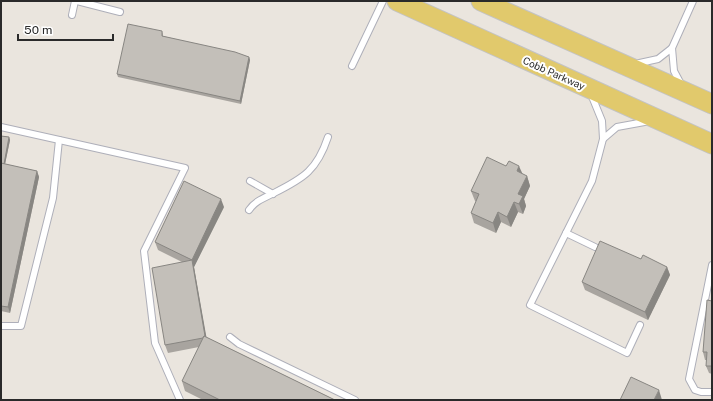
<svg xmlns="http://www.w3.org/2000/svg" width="713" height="401" font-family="'Public Sans',sans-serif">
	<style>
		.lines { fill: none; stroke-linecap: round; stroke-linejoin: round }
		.service-casing { stroke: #aeafb9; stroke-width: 8 }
		.primary-casing { stroke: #c3c3c3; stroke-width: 21 }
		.service { stroke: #fff; stroke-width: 6 }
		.primary { stroke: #e1c96c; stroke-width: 19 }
		.wall { fill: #a8a49f }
		.shaded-wall { fill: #888682 }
		.building { fill: #c3bfb9; stroke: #888682 }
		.labels { text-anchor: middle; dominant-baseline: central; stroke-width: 4; stroke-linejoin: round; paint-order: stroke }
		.street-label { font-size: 10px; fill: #2a2a2a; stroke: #fff }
	</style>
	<rect width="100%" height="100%" fill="#eae5de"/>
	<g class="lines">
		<defs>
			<g id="service">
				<polyline points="77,1 120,12"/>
				<polyline points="72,15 75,1"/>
				<polyline points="672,48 693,1"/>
				<polyline points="635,64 658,59 672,48 674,71 682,86"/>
				<polyline points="352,66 383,1"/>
				<polyline points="591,94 602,121 603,139 617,127 650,121"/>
				<polyline points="1,127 185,168 144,251 155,343 180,400"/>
				<polyline points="603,139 592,181 530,305 627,353 640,325"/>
				<polyline points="250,181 273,194"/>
				<path d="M249,210c6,-9 15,-12 25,-17 30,-15 43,-23 54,-56"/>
				<polyline points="566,233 595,247"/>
				<polyline points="712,265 689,379 695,390 701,392 712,392"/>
				<polyline points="1,326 21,326 53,198 59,140"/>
				<polyline points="230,337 239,344 355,400"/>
			</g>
			<g id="primary">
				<polyline points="397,1 712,144"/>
				<polyline points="481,1 712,104"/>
			</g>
		</defs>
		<use href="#service" class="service-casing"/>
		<use href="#primary" class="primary-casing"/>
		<use href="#service" class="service"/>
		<use href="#primary" class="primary"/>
	</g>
	<g class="wall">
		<polygon points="162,31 163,34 163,36 249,57 250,60 241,104 118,77 117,74"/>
		<polygon points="1,136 9,137 10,140 5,164 37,171 39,177 10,313 1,311"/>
		<polygon points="522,174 527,176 530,186 524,199 526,206 523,214 518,212 511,227 501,222 496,233 474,223 471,213 476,201 475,201 471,191"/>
		<polygon points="224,207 194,267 206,337 335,400 203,400 185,391 182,381 199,347 168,353 165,345 182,262 158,250 155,242"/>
		<polygon points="641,259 667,267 670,275 648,320 585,290 582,282"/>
		<polygon points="712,301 712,374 709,373 706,366 707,360 705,360 703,352"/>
	</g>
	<g class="shaded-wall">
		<polygon points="249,57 250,60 241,104 240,101"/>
		<polygon points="9,137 10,140 4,169 3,166"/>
		<polygon points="519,166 523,175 517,171"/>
		<polygon points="37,171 39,177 10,313 8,307"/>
		<polygon points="527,176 530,186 524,199 526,206 523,214 519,204 518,194"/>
		<polygon points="221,199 224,207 194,267 208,346 205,338 192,260"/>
		<polygon points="514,202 518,212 511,227 507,217"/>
		<polygon points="498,212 501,222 496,233 493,223"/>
		<polygon points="667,267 670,275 648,320 645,312"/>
		<polygon points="659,390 662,400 654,400"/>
	</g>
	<g class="building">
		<polygon points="128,24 162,31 162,36 235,52 249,57 240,101 117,74"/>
		<polygon points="1,136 9,137 4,164 1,163"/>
		<polygon points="487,157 506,166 509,161 519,166 517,171 527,176 518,194 523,196 519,204 514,202 507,217 498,212 493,223 471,213 479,194 471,191"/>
		<polygon points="1,163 37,171 8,307 1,306"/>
		<polygon points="184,181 221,199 192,260 155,242"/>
		<polygon points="600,241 641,259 643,255 667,267 645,312 582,282"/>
		<polygon points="192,260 205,336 204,336 203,338 165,345 152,268"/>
		<polygon points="707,300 712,301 712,366 706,366 707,352 703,352"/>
		<polygon points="204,336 335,400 220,400 182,381"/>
		<polygon points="631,377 659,390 654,400 620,400"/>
	</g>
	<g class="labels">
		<g class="street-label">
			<text transform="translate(554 73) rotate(24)">Cobb Parkway</text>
		</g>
	</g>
	<rect width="713" height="401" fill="none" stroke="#2a2a2a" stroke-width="4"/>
	<path d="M18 34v6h95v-6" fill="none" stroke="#2a2a2a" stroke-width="2"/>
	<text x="24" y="34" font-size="12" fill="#2a2a2a" stroke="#ffffff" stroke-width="3" paint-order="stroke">50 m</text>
</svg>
